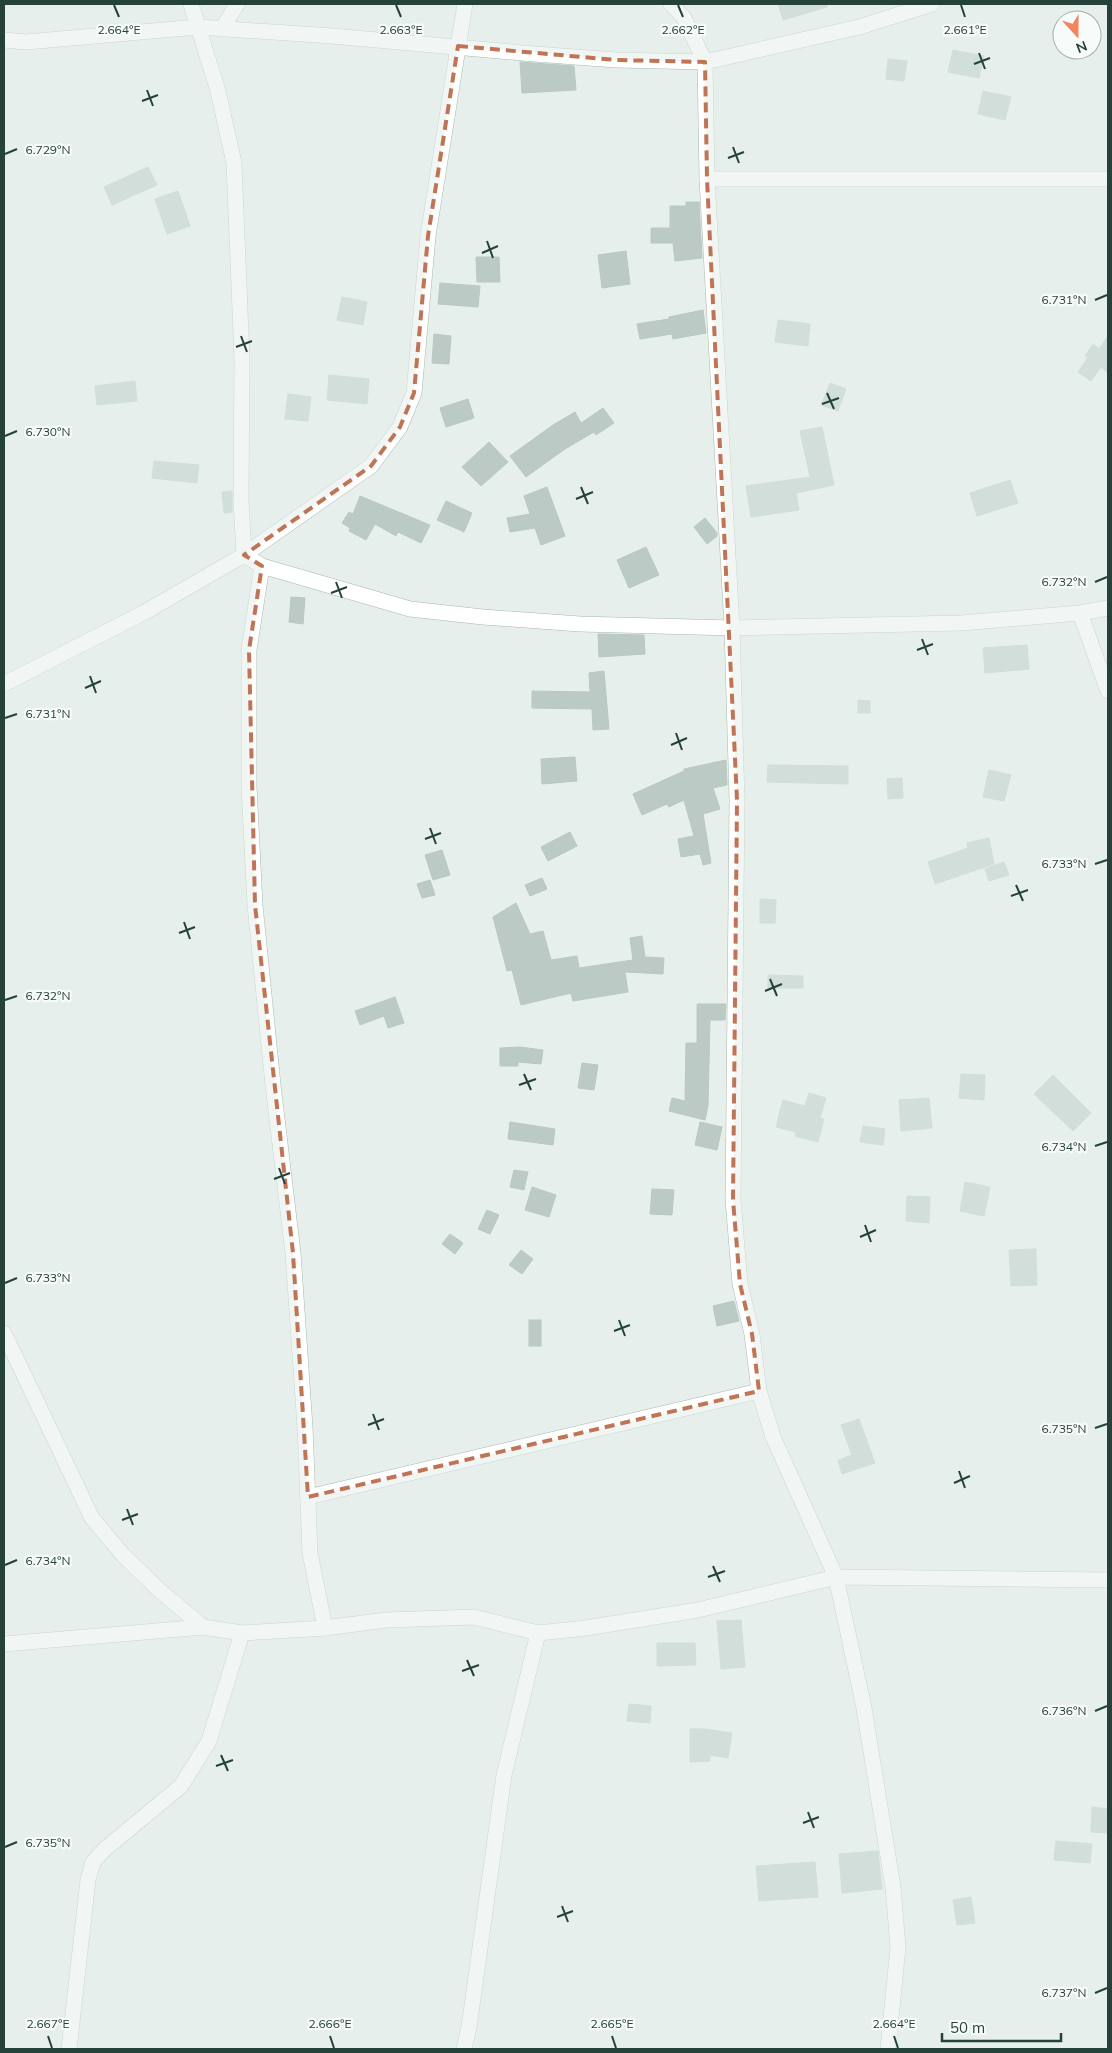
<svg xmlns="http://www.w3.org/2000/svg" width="1112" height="2053" font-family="Mulish,sans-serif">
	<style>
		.building { fill: #bbcac4; stroke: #b8c9c2 }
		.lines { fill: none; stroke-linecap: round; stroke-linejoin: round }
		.minor-casing { stroke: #a8b8b2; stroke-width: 16 }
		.minor { stroke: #fff; stroke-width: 15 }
		.marked { fill: none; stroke: #c07456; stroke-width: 4; stroke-dasharray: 10 6; stroke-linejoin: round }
		.ticks { fill: none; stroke: #24423a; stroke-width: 2 }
		.ticks-label { font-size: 12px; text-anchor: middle; fill: #24423a; stroke: #f7fbf9; stroke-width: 4.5; stroke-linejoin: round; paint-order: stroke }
	</style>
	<rect width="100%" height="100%" fill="#e6efeb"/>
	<g class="building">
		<polygon points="778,4 827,4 827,7 783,20"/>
		<polygon points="953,50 984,56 979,78 948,72"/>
		<polygon points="888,59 907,61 904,81 886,79"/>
		<polygon points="520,62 574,66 576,90 522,93"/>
		<polygon points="983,91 1011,97 1005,120 978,114"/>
		<polygon points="148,167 157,185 112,205 104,187"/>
		<polygon points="178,191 190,226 167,234 155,199"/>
		<polygon points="686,202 699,202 702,258 675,261 673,243 651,243 651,228 670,228 670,206 686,206"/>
		<polygon points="626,251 630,284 602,288 598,255"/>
		<polygon points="476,257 499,257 500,282 477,282"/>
		<polygon points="440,283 480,286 478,307 438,304"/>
		<polygon points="342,297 367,302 363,325 337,320"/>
		<polygon points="703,310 706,333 673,339 672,334 640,339 637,324 669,319 669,317"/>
		<polygon points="778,320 810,324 808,346 775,342"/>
		<polygon points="434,334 451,336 449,364 432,363"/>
		<polygon points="1108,336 1108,373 1101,367 1091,381 1078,372 1088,358 1085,356 1093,344 1099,349"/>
		<polygon points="329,375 369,379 367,404 327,400"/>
		<polygon points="135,381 137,401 97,405 95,386"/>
		<polygon points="830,383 846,389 838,411 821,405"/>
		<polygon points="288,394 311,397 308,421 285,419"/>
		<polygon points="468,399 474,418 446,427 440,408"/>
		<polygon points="603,408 614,423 596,435 594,432 565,449 526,477 510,456 553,425 575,412 581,423"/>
		<polygon points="822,427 834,485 796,493 799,510 751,517 746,486 810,477 800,431"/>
		<polygon points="489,442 508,462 481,486 462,467"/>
		<polygon points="154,461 199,465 197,483 152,478"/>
		<polygon points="1010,480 1018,503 977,516 970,493"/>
		<polygon points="547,487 565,536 541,545 535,528 510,532 507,518 530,514 524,496"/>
		<polygon points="232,491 232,512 224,513 222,492"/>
		<polygon points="360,496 430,525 421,543 398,532 396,536 375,524 366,540 349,531 350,528 342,523 349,512 353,514"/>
		<polygon points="446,501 472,513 464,532 437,520"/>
		<polygon points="705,518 717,533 717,536 707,544 694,527"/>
		<polygon points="646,547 659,575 629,588 617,560"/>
		<polygon points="291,597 305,598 303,624 289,622"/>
		<polygon points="598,634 644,635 645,654 599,657"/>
		<polygon points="1027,645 1029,669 985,673 983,648"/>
		<polygon points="604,671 609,729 593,730 592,709 532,708 532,691 590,692 589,673"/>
		<polygon points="858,700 870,701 870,713 858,713"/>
		<polygon points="575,757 577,781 542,784 541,759"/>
		<polygon points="726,760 727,785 713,788 720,809 703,814 711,863 703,865 700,854 681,857 678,839 694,836 684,800 669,807 667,804 642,815 633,794 684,771 684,769"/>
		<polygon points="768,765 848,766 848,784 767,782"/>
		<polygon points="989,770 1011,775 1004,801 983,797"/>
		<polygon points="902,778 903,798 888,799 887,779"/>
		<polygon points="570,832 577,846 548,861 541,847"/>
		<polygon points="989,838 994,864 935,884 928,862 968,848 967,843"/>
		<polygon points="442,850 450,875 433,880 425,855"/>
		<polygon points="1004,862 1009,875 989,881 985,869"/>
		<polygon points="542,878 547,889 530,896 525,885"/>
		<polygon points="430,880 435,895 422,898 417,884"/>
		<polygon points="760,899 776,900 775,923 760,923"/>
		<polygon points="516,903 530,934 543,931 551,960 577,956 579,968 633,960 630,938 642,936 645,957 664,958 663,974 625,972 628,992 573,1001 571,993 521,1005 512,970 507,971 493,917"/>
		<polygon points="768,975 803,976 803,988 768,988"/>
		<polygon points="395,997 404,1023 388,1028 384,1016 360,1025 355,1011"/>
		<polygon points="697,1004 726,1004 725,1020 710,1020 708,1105 705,1120 669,1111 672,1098 685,1101 686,1043 697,1043"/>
		<polygon points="520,1047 543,1050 541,1064 518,1062 518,1066 500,1066 500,1048"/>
		<polygon points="582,1063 598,1065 594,1090 578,1088"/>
		<polygon points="961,1074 985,1075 984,1100 959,1098"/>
		<polygon points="1053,1075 1091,1113 1073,1131 1034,1094"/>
		<polygon points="809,1093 826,1098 820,1118 824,1119 818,1142 795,1136 796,1132 776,1127 783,1100 805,1106"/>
		<polygon points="929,1098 932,1128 901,1131 899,1100"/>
		<polygon points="510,1122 555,1129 553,1145 508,1139"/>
		<polygon points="700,1122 722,1127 717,1150 695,1145"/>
		<polygon points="863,1126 885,1129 883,1145 860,1142"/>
		<polygon points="514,1170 528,1172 524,1190 510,1187"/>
		<polygon points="965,1182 990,1187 984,1216 960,1211"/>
		<polygon points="532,1187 556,1195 549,1217 525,1210"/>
		<polygon points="652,1189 674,1190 672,1215 650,1214"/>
		<polygon points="907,1196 930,1197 929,1223 906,1221"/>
		<polygon points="487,1210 499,1215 490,1234 478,1229"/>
		<polygon points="450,1234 463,1243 455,1254 442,1244"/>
		<polygon points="1036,1249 1037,1285 1011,1286 1009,1250"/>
		<polygon points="521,1250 533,1259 522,1274 509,1265"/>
		<polygon points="734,1301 739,1321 717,1326 713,1306"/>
		<rect x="529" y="1320" width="12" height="26"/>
		<polygon points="859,1419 875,1463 842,1474 838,1460 852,1455 841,1425"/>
		<polygon points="741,1620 745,1667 721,1669 717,1621"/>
		<polygon points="657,1643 695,1643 696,1665 657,1666"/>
		<polygon points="629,1704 651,1706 650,1723 627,1721"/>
		<polygon points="690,1729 705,1729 732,1733 728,1758 710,1755 710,1761 690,1762"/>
		<polygon points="1092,1807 1108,1809 1108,1833 1091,1832"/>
		<polygon points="1056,1841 1092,1844 1090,1863 1054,1860"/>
		<polygon points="878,1851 882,1889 842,1893 839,1854"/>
		<polygon points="815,1862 818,1897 759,1901 756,1866"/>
		<polygon points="971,1897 975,1923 957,1925 953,1900"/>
	</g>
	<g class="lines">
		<defs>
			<g id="minor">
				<polyline points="191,4 218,91 234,163 242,359 241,500 244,555 262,566 410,609 483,617 580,624 732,628 961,623 1080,613 1108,608"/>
				<polyline points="671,4 684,18 705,62 707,179 732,628 737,800 733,1200 740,1284 752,1334 759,1391 773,1437 836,1577 864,1708 893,1887 898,1947 888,2049"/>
				<polyline points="222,29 237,4"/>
				<polyline points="4,40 26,42 198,27 332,36 534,54 616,60 705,62 859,27 932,4"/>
				<polyline points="707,179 1108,179"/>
				<polyline points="262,566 249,650 249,786 255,905 273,1085 293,1253 305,1427 310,1553 325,1628"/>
				<polyline points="1080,613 1108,691"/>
				<polyline points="4,684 145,612 244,555 371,466 400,427 414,393 428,236 465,4"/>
				<polyline points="4,1333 92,1518 123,1555 158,1589 203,1627"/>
				<polyline points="308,1497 759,1391"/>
				<polyline points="4,1644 203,1627 242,1633 325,1628 386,1620 474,1617 538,1633 586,1628 698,1610 836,1577 1108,1580"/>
				<polyline points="69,2049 88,1880 93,1862 105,1849 181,1786 209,1741 242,1633"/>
				<polyline points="464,2049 469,2027 504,1775 538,1633"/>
			</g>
		</defs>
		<use href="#minor" class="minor-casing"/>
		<use href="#minor" class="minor"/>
	</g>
	<path d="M0 0H1112V2053H0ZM458,46l158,14 89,2 2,117 30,621 -4,400 7,84 12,50 7,57 -451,106 -15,-244 -38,-348 -6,-255 13,-84 -18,-11 127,-89 29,-39 14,-34 14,-157z" fill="#e6efeb" fill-opacity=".55" fill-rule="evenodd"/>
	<path class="marked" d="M458,46l158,14 89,2 2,117 30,621 -4,400 7,84 12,50 7,57 -451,106 -15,-244 -38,-348 -6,-255 13,-84 -18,-11 127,-89 29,-39 14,-34 14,-157z"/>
	<path class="ticks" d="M114,5l5,12M396,5l5,12M678,5l5,12M961,5l4,12M979,53l6,16M974,64l16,-6M147,90l6,16M142,101l16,-6M733,147l6,16M5,154l12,-5M728,158l16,-6M487,241l6,17M482,253l16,-7M1095,300l12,-5M241,336l6,16M236,347l16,-6M827,393l7,16M822,404l17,-6M5,436l12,-5M581,487l7,17M576,499l17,-7M336,582l6,16M1095,582l12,-5M331,593l16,-6M922,639l6,16M917,650l16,-6M90,676l6,17M85,688l16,-7M5,718l12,-4M676,733l6,17M671,745l16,-7M430,828l6,16M425,839l16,-6M1095,864l12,-4M1016,885l7,16M1011,896l17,-6M184,922l6,17M179,933l16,-6M770,979l7,17M765,991l17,-7M5,1000l12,-4M524,1074l7,16M519,1085l17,-6M1095,1146l12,-4M279,1168l6,16M274,1179l16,-6M865,1225l6,17M860,1237l16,-7M5,1283l12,-5M619,1320l6,16M614,1331l16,-6M373,1414l6,16M368,1425l16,-6M1095,1428l12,-4M959,1471l6,17M954,1483l16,-7M127,1509l6,16M122,1520l16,-6M5,1565l12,-5M713,1566l7,16M708,1577l17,-6M467,1660l7,16M462,1671l17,-6M1095,1711l12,-5M221,1755l7,16M216,1766l17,-6M808,1812l6,16M803,1823l16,-6M5,1847l12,-5M562,1906l6,16M557,1917l16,-6M1095,1993l12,-5M48,2036l4,12M330,2036l4,12M612,2036l4,12M894,2036l4,12"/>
	<g class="ticks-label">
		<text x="119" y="34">2.664°E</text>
		<text x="401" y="34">2.663°E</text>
		<text x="683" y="34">2.662°E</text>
		<text x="965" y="34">2.661°E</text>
		<text x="48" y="154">6.729°N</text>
		<text x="1064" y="304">6.731°N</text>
		<text x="48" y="436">6.730°N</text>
		<text x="1064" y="586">6.732°N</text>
		<text x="48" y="718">6.731°N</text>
		<text x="1064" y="868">6.733°N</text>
		<text x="48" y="1000">6.732°N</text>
		<text x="1064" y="1151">6.734°N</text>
		<text x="48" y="1282">6.733°N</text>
		<text x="1064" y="1433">6.735°N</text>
		<text x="48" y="1565">6.734°N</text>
		<text x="1064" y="1715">6.736°N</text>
		<text x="48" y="1847">6.735°N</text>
		<text x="1064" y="1997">6.737°N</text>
		<text x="48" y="2028">2.667°E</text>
		<text x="330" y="2028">2.666°E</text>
		<text x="612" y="2028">2.665°E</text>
		<text x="894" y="2028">2.664°E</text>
	</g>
	<rect width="1112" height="2053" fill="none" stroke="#24423a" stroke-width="10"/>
	<g transform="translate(1077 35) rotate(159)"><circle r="24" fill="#f7fbf9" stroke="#a3b1ad"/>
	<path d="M0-4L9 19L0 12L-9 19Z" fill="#f4845f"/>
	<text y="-8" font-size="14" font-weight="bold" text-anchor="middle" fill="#24423a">N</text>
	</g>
	<path d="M942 2033v8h119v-8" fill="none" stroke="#24423a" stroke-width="2.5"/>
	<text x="950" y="2033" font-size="15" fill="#24423a" stroke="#f7fbf9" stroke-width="4" paint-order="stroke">50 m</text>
</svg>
